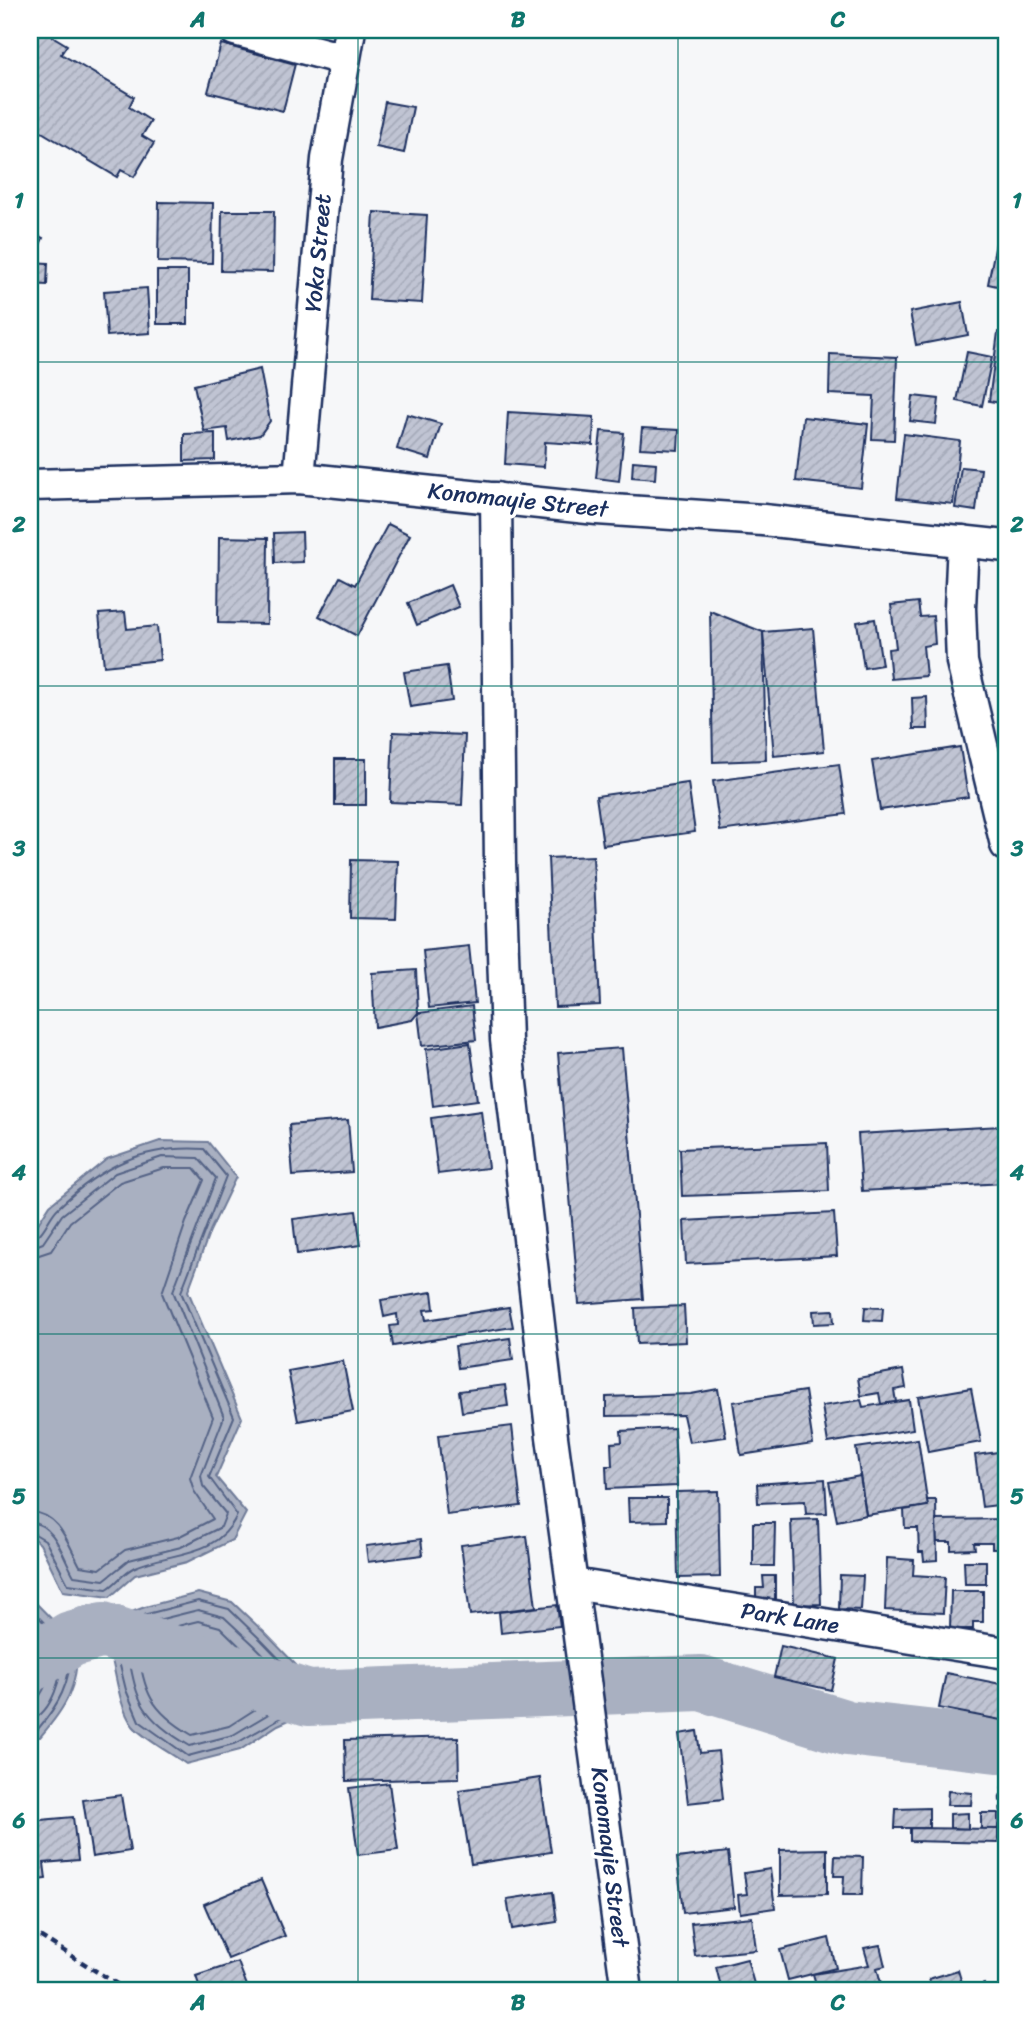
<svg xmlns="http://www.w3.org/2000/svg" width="1036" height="2021" font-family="Sriracha,sans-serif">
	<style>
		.water { fill: #a9b0c1; stroke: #707c99; stroke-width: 2 }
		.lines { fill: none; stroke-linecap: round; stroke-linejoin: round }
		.shore { stroke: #546386; stroke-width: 2 }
		.river { stroke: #a9b0c1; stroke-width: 56 }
		.building { fill: url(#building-hatch); stroke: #1b2f5e; stroke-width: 2 }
		.minor-casing { stroke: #1b2f5e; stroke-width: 35 }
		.path { stroke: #1b2f5e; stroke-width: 4.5; stroke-dasharray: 7 5; stroke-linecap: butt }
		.minor { stroke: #fff; stroke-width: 30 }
		.grid { fill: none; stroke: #0f766e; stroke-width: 2; stroke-opacity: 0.55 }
		.labels { text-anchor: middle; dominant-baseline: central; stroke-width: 7; stroke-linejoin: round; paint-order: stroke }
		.street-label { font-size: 23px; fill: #1b2f5e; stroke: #fff }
		.neatline { fill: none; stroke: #0f766e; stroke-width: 2.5 }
		.grid-label { font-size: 23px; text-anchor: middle; font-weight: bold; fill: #0f766e }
	</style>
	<defs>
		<pattern id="building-hatch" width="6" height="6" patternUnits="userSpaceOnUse" patternTransform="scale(1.75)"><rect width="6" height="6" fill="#c0c4d3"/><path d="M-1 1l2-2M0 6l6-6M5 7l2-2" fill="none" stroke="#a4a9b8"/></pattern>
	</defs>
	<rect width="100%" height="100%" fill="#f6f7f9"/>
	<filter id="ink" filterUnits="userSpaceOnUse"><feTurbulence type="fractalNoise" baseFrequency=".0143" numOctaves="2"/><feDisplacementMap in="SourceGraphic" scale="14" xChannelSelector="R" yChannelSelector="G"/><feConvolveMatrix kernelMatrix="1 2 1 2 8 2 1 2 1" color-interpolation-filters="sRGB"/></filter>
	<g filter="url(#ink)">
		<g class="water">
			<polygon points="160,1141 208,1142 236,1177 210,1231 188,1291 242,1418 216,1477 246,1513 232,1540 187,1562 135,1575 110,1597 63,1591 40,1544 30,1536 30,1236 50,1205 107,1159"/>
			<path d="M198,1593l34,9 34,32 33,34 13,42 -34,15 -38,25 -54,14c-14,-10 -43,-26 -53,-38 -19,-25 -16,-73 -34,-102l46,-17z"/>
			<path d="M30,1597l48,49c-1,42 -11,60 -38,91l-10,-1z"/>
		</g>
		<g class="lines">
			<g class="shore">
				<path d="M30,1239c14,-2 18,-22 28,-31 44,-42 84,-63 146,-59l22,27 -45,116 53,125 -25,60 28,38c-20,44 -67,36 -104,53 -10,5 -17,16 -26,21l-39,-5 -23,-44 -15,-9"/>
				<path d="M30,1248l13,-5 19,-28 53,-42 47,-16 36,1 18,20 -43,113 51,126 -23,59 2,10 23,28 -5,13 -40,20 -52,13 -25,20 -30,-4c-11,-19 -19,-52 -44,-54"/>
				<path d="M30,1258l21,-7 19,-29 50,-40 44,-14h30l10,12 -18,42 -24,71 51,124 -23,61 4,13 19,28 -35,18 -53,13 -25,19 -20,-3c-12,-22 -20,-53 -50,-54"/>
				<polygon points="198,1601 229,1609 261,1640 292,1672 303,1705 237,1743 188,1756 139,1721 126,1690 111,1629 147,1614"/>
				<path d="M30,1608l41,43c-1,33 -12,53 -33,78h-8"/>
				<path d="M198,1610l26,7 31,29 30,30 7,24 -59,35 -43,11c-58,-33 -53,-53 -66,-112l26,-12z"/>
				<path d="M30,1621l32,33c0,22 -9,58 -32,67"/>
				<path d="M198,1621l22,6 55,54 4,13 -50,32 -37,9c-46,-27 -47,-45 -56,-95l17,-8z"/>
				<path d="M30,1637l22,22c-1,20 -9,35 -22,50"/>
			</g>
			<polyline class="river" points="30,1664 71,1639 103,1630 308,1698 701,1683 847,1728 1006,1746"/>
		</g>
		<g class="building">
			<polygon points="30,30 42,30 67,45 61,54 134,97 129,107 151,121 142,136 154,143 134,177 121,170 117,177 30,125"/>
			<polygon points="221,44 295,64 283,111 208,92"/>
			<polygon points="385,102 413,107 404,153 376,147"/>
			<polygon points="159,202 213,203 212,263 158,262"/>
			<polygon points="222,211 274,211 273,272 221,271"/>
			<polygon points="374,212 427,215 422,303 369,300"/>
			<polygon points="30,232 43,238 34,258 30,256"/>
			<polygon points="996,243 1006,245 1006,288 988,284"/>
			<polygon points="30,262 48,263 47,285 30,284"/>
			<rect x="157" y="271" width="31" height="53"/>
			<polygon points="147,288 150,333 107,336 104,291"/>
			<polygon points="962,302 968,335 916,345 910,312"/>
			<polygon points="998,332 1006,333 1006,404 989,401"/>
			<polygon points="967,352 992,357 982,406 957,401"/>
			<polygon points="830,354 897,357 894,440 872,439 874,396 829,394"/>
			<polygon points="260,369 270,421 260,435 229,441 227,428 204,431 194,385"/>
			<polygon points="913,396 939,399 936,424 910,421"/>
			<polygon points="508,412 594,417 593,445 545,442 544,467 505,464"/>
			<polygon points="407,414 441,424 430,459 397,449"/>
			<polygon points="803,417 868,424 861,488 796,481"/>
			<polygon points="642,428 679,430 678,450 640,448"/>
			<polygon points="601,431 624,433 619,481 596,478"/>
			<polygon points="215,433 215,460 184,461 184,434"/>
			<polygon points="904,434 960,441 953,504 897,498"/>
			<polygon points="633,461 656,463 655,479 632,477"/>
			<polygon points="961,467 981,469 976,511 955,508"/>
			<polygon points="388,524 410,535 357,636 319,616 340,577 355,585"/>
			<polygon points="302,532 303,562 275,563 274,533"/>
			<polygon points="219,537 268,538 267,624 218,623"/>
			<polygon points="450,585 459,607 417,625 408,603"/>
			<polygon points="918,602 920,617 933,616 935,644 923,646 926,676 891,679 888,649 896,648 891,605"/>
			<polygon points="710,611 763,632 766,760 713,762"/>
			<polygon points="125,612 127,629 157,626 160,660 104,666 99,614"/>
			<polygon points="875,619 882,665 864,668 857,622"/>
			<polygon points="813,628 824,751 774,756 763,632"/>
			<polygon points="447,666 452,701 410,707 404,672"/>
			<polygon points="1005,677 1006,677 1006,743 1003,743"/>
			<polygon points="927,697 928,729 913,729 912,698"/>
			<polygon points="393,732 465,735 462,805 390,802"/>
			<polygon points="960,747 968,797 880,810 872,761"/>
			<rect x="335" y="759" width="31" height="46"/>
			<polygon points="839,764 846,814 720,831 713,781"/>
			<polygon points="688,783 695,832 603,845 596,796"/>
			<polygon points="593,856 600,1005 555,1007 548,858"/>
			<polygon points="351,860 398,861 396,919 350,918"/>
			<polygon points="469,946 475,1003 429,1008 423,951"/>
			<polygon points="416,970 418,1013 412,1020 375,1027 372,973"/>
			<polygon points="472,1006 476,1040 422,1046 418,1013"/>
			<polygon points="470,1043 478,1100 433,1106 426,1049"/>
			<polygon points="622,1048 643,1299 579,1304 558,1053"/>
			<polygon points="481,1111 488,1168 438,1174 431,1118"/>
			<polygon points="348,1120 352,1172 293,1176 289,1125"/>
			<polygon points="1001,1126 1004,1183 862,1191 858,1134"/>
			<polygon points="827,1143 829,1191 682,1196 680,1149"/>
			<polygon points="356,1211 361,1245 297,1254 293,1219"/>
			<polygon points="834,1213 837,1256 686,1264 684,1221"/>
			<polygon points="432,1292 434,1309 424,1310 426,1320 509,1307 513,1327 393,1346 390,1326 398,1325 397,1314 384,1317 381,1300"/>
			<polygon points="684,1306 686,1342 637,1344 635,1308"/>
			<polygon points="865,1307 883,1308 882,1321 864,1320"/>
			<polygon points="833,1310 834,1323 814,1324 813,1311"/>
			<polygon points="510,1338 513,1360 458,1368 455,1346"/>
			<polygon points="343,1361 353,1411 298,1421 288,1371"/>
			<polygon points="903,1370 906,1388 894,1390 896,1402 881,1404 879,1393 861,1396 858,1378"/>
			<polygon points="505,1385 508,1406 462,1412 459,1391"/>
			<polygon points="971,1388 981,1442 928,1452 918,1397"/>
			<polygon points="718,1389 726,1437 689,1442 683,1415 606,1416 606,1397 691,1394"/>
			<polygon points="805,1391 813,1444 741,1455 733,1402"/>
			<polygon points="861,1400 863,1407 909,1400 913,1429 828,1443 822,1406"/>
			<polygon points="512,1426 521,1506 447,1515 438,1435"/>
			<polygon points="674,1428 677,1486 607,1489 606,1466 612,1466 611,1443 622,1442 621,1431"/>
			<polygon points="918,1439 928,1506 866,1515 856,1448"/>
			<polygon points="1006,1451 1006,1504 982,1507 975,1455"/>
			<polygon points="860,1476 866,1515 837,1521 829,1482"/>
			<polygon points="825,1479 827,1513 806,1514 805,1501 758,1503 757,1484"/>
			<polygon points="718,1491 720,1577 678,1578 676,1492"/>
			<polygon points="628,1498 667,1498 667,1521 629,1522"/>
			<polygon points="927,1500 936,1500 937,1560 924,1561 923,1552 919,1552 918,1528 905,1528 904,1510 928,1506"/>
			<polygon points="818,1519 821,1604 794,1605 791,1520"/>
			<polygon points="1006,1519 1006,1549 992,1549 992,1543 974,1543 975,1549 951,1550 951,1542 937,1542 936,1520"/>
			<polygon points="753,1523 775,1523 774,1566 753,1566"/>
			<polygon points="527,1536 536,1607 470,1615 461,1545"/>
			<polygon points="421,1539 423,1555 368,1562 366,1546"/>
			<polygon points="887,1558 914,1560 913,1575 945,1577 943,1613 885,1610"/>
			<polygon points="964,1561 986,1561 986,1584 965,1584"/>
			<polygon points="840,1575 863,1576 861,1610 839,1609"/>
			<polygon points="763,1576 775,1576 775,1600 756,1600 756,1588 764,1588"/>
			<polygon points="951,1591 983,1591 983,1622 973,1622 973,1629 950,1629"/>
			<polygon points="557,1605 560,1626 501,1633 499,1612"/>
			<polygon points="781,1646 838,1659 831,1690 774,1677"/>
			<polygon points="946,1673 1006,1685 1006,1721 939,1708"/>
			<polygon points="697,1731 700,1753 718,1751 723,1799 688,1803 679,1734"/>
			<polygon points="458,1737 459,1778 346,1781 345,1740"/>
			<polygon points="540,1778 551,1852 471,1864 459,1790"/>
			<polygon points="389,1783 398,1850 358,1855 349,1788"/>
			<polygon points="948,1791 972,1793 971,1805 947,1805"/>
			<polygon points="121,1795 130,1851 92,1857 83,1800"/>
			<polygon points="929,1808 929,1828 895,1828 896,1809"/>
			<polygon points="968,1813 968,1829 950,1828 950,1814"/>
			<rect x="981" y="1813" width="17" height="16"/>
			<polygon points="73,1817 78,1860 44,1863 46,1879 30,1881 30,1821"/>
			<polygon points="910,1828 998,1829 998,1843 910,1841"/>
			<polygon points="827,1849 827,1894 780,1895 780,1850"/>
			<polygon points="728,1852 734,1907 683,1913 677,1858"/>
			<polygon points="835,1856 863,1857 862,1895 843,1895 844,1876 834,1876"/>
			<polygon points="770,1869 775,1908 740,1913 738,1895 747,1894 744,1873"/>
			<polygon points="261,1880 285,1936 228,1959 204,1904"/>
			<polygon points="553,1892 557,1922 512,1929 507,1899"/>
			<polygon points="752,1917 756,1950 695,1956 691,1923"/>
			<polygon points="829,1938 836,1968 788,1980 780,1950"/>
			<polygon points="880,1945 885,1966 877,1968 883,1991 818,1991 813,1974 869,1965 864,1948"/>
			<polygon points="747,1959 756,1991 722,1991 716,1967"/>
			<polygon points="238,1962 249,1991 201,1991 196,1976"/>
			<polygon points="958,1970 964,1990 984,1984 986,1991 933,1991 929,1979"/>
		</g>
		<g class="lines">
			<defs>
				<g id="minor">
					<polyline points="235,30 343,59"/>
					<polyline points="299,478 327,159 350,30"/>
					<polyline points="30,485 299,478 597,509 763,520 1006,546"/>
					<polyline points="496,498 500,864 506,1040 552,1437 627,1991"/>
					<polyline points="963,541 960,608 962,662 1006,845"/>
					<polyline points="573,1584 1006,1653"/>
				</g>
			</defs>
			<use href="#minor" class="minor-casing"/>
			<g class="path">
				<polyline points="1006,1771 1001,1798 1006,1884"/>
				<polyline points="30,1930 128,1991"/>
			</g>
			<use href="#minor" class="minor"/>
		</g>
	</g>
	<path class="grid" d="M358,30v1961M678,30v1961M30,362h976M30,686h976M30,1010h976M30,1334h976M30,1658h976"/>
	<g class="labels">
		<g class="street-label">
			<text transform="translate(318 253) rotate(-85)">Yoka Street</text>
			<text transform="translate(518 500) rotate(6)">Konomayie Street</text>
			<text transform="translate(790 1618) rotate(9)">Park Lane</text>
			<text transform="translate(610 1857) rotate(83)">Konomayie Street</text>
		</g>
	</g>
	<rect width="1036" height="2021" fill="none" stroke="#fff" stroke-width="77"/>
	<rect x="38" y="38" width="960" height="1944" class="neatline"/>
	<g class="grid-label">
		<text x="198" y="27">A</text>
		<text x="518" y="27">B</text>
		<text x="838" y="27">C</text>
		<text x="19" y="208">1</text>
		<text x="1017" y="208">1</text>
		<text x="19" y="532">2</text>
		<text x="1017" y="532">2</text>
		<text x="19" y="856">3</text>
		<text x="1017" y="856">3</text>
		<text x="19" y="1180">4</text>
		<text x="1017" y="1180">4</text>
		<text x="19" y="1504">5</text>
		<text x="1017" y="1504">5</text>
		<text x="19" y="1828">6</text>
		<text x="1017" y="1828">6</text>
		<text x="198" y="2010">A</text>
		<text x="518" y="2010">B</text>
		<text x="838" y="2010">C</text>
	</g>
</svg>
